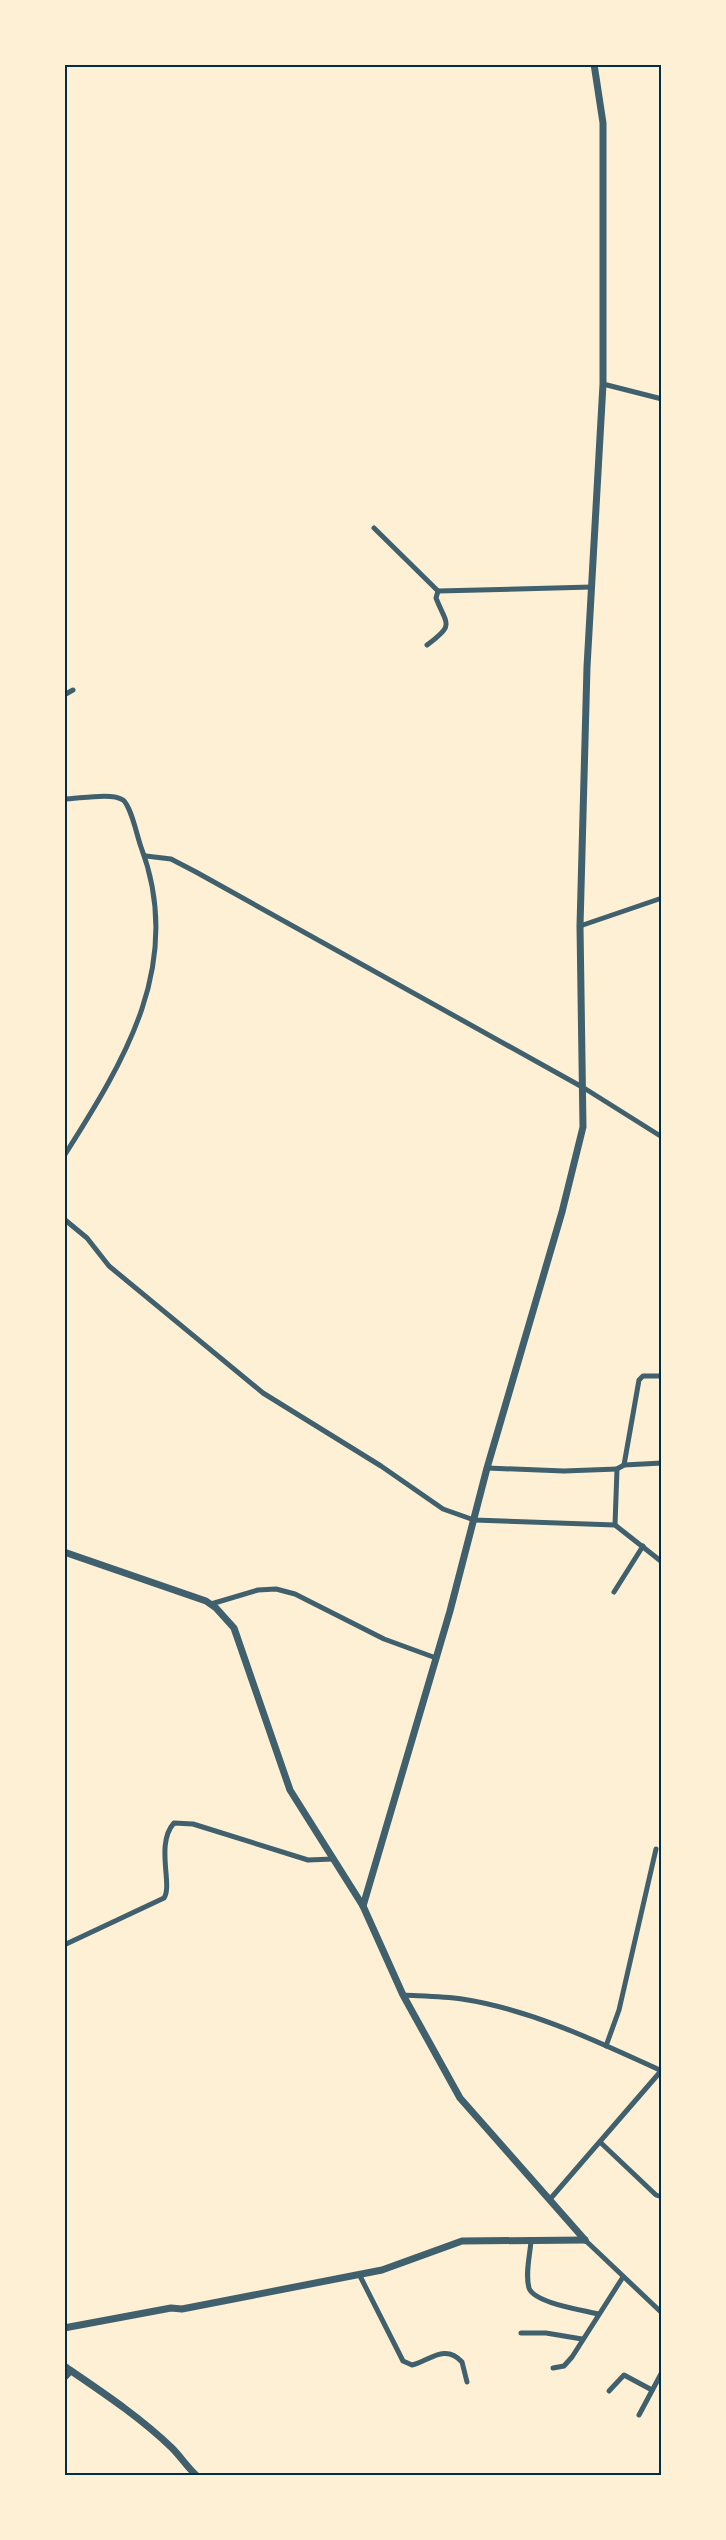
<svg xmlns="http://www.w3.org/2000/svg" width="726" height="2540" font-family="'Titillium Web',sans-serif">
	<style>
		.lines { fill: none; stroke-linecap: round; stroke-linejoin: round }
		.minor { stroke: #3f606c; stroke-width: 5 }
		.tertiary { stroke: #3f606c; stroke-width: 7 }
		.neatline { fill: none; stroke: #003049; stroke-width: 2 }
	</style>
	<rect width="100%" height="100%" fill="#fdf0d5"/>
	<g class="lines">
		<g class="minor">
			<polyline points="603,384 662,399"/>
			<polyline points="374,528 438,591 592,587"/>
			<path d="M427,645c28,-21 20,-19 9,-47l2,-7"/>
			<polyline points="64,695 73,690"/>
			<path d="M64,799c14,0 48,-7 59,1 8,6 14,36 18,47 44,116 -16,213 -77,309"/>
			<polyline points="146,856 171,859 196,872 584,1088 662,1137"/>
			<polyline points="580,926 662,898"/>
			<polyline points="64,1219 87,1238 109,1266 263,1393 381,1466 443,1509 474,1520 615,1525 662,1562"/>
			<polyline points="624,1465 639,1380 643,1376 662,1376"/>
			<polyline points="487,1468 564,1471 617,1469"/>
			<polyline points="615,1525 617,1469 624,1465 662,1463"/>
			<polyline points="614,1592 643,1546"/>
			<polyline points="211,1604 258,1590 276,1589 295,1594 384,1639 436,1658"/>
			<path d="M64,1945l100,-47c9,-13 -9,-54 10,-75l19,1 115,36 25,-1"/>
			<path d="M403,1995c19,1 40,1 59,4 71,11 136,43 200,72"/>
			<polyline points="606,2046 619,2010 656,1849"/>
			<polyline points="600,2142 656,2195 662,2197"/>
			<polyline points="551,2198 661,2071"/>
			<polyline points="585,2240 662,2313"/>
			<path d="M531,2241c-1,14 -6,33 -2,47 5,15 54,22 69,26"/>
			<path d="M359,2274l44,87 9,4c17,-4 33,-22 50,-3l5,20"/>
			<polyline points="521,2333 546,2333 582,2339"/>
			<polyline points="553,2368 564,2366 572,2357 623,2277"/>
			<polyline points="64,2379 72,2371"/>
			<polyline points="609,2391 624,2375 652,2390"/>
			<polyline points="639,2415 662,2372"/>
		</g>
		<g class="tertiary">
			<polyline points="64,1552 206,1601 216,1608 234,1628 290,1790 363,1906 403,1995 460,2098 585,2240"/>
			<polyline points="363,1906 450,1611 487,1468 562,1212 583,1127 580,926 587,667 603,384 603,123 594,64"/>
			<polyline points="64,2328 171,2308 182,2309 382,2270 462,2241 585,2240"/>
			<path d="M64,2366c38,26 76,51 108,82 9,9 15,19 25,28"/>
		</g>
	</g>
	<rect width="726" height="2540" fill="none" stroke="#fdf0d5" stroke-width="132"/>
	<rect x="66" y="66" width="594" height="2408" class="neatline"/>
</svg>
